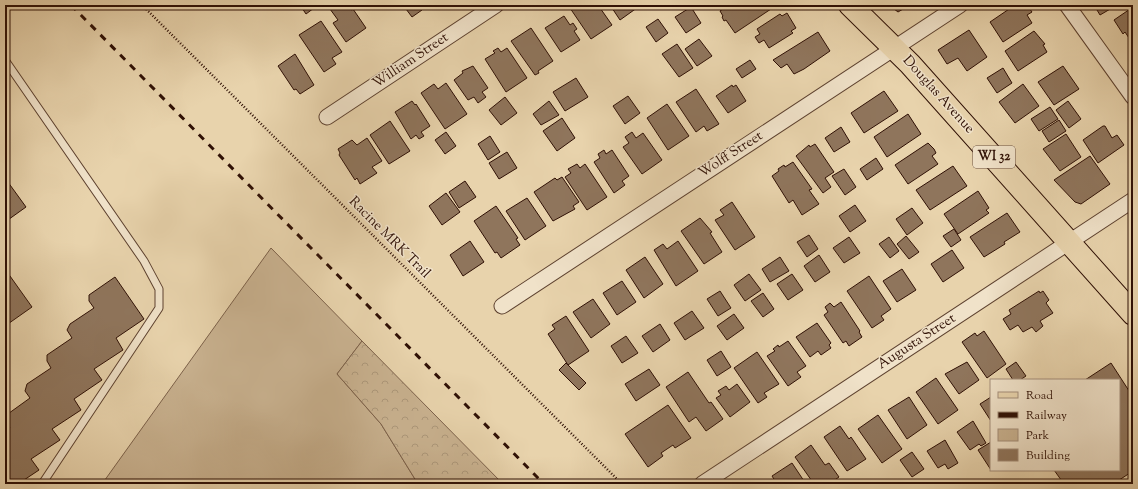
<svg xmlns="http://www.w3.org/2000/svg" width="1138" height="489" font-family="'Sorts Mill Goudy',serif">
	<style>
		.green { fill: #c9b290; stroke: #7c614a }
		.forest { fill: url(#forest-crowns); stroke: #7c614a }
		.building { fill: #8f755c; stroke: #2f1005 }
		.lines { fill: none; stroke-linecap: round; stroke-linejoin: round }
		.service-casing { stroke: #5d412f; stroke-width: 9 }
		.minor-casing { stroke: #5d412f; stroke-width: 17 }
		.primary-casing { stroke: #2f1005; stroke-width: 24 }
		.path { stroke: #2f1005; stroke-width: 2.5; stroke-dasharray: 1 2; stroke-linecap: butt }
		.service { stroke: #f0e2c9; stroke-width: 7 }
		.minor { stroke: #f0e2c9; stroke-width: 15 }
		.primary { stroke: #e8d3ac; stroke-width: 22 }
		.rail { stroke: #2f1005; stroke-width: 3; stroke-dasharray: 7 7; stroke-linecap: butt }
		.labels { text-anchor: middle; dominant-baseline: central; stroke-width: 3; stroke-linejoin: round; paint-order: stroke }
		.shield { fill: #f0e2c9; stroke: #694f40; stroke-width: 1 }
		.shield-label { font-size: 13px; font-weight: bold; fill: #2f1005 }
		.street-label { font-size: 14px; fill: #2f1005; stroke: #f0e2c9 }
	</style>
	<defs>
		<pattern id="forest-crowns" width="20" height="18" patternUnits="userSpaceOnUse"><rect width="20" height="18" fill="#c9b290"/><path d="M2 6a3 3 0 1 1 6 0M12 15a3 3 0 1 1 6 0" fill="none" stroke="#ad987b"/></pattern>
	</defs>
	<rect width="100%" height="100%" fill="#e8d3ac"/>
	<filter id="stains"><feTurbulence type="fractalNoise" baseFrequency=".005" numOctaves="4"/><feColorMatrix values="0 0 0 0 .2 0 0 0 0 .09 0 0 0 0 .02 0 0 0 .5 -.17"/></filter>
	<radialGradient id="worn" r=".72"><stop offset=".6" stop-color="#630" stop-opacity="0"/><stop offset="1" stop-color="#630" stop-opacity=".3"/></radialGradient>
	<polygon class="green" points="271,248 362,341 337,374 381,424 418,484 102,484"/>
	<polygon class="forest" points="362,341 503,484 418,484 381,424 337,374"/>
	<g class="building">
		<polygon points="300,5 318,5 306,14"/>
		<polygon points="335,5 347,5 351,10 353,9 366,28 346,42 333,23 338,20 330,9"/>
		<polygon points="403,5 419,5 422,10 412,17"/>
		<polygon points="575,5 598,5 612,25 591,39 570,8"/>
		<polygon points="610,5 641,5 620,20"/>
		<polygon points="729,5 772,5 774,7 735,33 726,20 724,21 722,17 723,16 720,11"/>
		<polygon points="889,5 910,5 898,12"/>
		<polygon points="1015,5 1027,5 1032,12 1027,15 1032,23 1003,42 990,22"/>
		<polygon points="1094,5 1117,5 1100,15"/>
		<polygon points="691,7 701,23 686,33 675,17"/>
		<polygon points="1133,7 1133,39 1131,41 1125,32 1123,34 1114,20"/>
		<polygon points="787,13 796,28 791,31 793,33 769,48 764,40 759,43 755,37 760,34 757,29 780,14 782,16"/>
		<polygon points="564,16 570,25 573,23 577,29 574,31 580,40 561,52 545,28"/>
		<polygon points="658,19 668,33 656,42 646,27"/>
		<polygon points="321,21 342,52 332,58 336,64 324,72 299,35"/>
		<polygon points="531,28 553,61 538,71 539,73 535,75 511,41"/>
		<polygon points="969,30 987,57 967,71 958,58 947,64 938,50"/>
		<polygon points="1034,31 1045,44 1043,45 1047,52 1018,71 1005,51"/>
		<polygon points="818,32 830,51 804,69 794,74 787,64 781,68 773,60"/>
		<polygon points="699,39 712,56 697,66 685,49"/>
		<polygon points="677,44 693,68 679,77 662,54"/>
		<polygon points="498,48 501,52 507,48 527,78 506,92 485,59 495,53 493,51"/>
		<polygon points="295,54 314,85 300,94 296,89 294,90 278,66"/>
		<polygon points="750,60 756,69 742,78 736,69"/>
		<polygon points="473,66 488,88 482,92 486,97 478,103 474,97 468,100 454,80 463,73 462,71"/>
		<polygon points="1063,66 1079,89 1054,105 1038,82"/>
		<polygon points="1003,68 1012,83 997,93 987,78"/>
		<polygon points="576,78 588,97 565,111 553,92"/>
		<polygon points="446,83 467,114 445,129 421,93 434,84 438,89"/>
		<polygon points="1023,84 1039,106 1015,123 999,102"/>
		<polygon points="732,85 733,87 736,85 746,101 728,113 716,96"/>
		<polygon points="696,89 719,124 707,131 704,126 696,132 676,102"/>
		<polygon points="884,91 898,111 864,133 851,113"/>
		<polygon points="628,96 640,113 625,124 613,106"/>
		<polygon points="505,97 517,113 501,125 489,110"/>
		<polygon points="412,101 415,105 416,104 430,126 421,132 424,136 419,139 416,135 411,139 395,112"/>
		<polygon points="549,101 559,115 541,125 533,114"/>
		<polygon points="1068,101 1081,119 1069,128 1056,110"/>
		<polygon points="667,104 689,136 668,150 647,118"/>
		<polygon points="1050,107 1058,119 1039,131 1031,119"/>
		<polygon points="908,114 921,134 887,157 874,137"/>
		<polygon points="562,118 575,138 557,151 543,131"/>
		<polygon points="1059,120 1066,131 1049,142 1042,131"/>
		<polygon points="390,121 410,151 389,164 370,135"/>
		<polygon points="1103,126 1105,126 1112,138 1117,135 1124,145 1098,163 1083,140"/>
		<polygon points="841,127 850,142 834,152 825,138"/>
		<polygon points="446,132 456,146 445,154 435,140"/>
		<polygon points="632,132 636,138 643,133 662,160 642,174 623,147 629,143 625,137"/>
		<polygon points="1066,134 1081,157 1060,171 1043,149"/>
		<polygon points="490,136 500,152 488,160 478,144"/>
		<polygon points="367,138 382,161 372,167 377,173 360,184 357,178 355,180 339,155 340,153 338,149 352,140 357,145"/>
		<polygon points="928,143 934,149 936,153 932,156 938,164 908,184 895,165"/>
		<polygon points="815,144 834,172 825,178 831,187 823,193 796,156 809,145 810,147"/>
		<polygon points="604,150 606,154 612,150 629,176 622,181 625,185 614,193 594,162 600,158 598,154"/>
		<polygon points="507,152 517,168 499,179 489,163"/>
		<polygon points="1090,156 1110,184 1081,204 1075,202 1054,180"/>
		<polygon points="876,158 883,169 867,180 860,169"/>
		<polygon points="793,162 812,189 809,190 819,204 802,215 793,200 789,203 772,176 779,171 778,169 784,165 785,167"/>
		<polygon points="577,164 580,168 585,164 607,197 587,210 565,177 571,173 568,169"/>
		<polygon points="953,166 967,186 930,210 916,190"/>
		<polygon points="844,169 856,187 845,195 832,176"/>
		<polygon points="562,177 579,202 573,206 575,209 553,221 534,192 555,178 557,180"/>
		<polygon points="5,178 26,207 5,222"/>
		<polygon points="465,181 476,197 459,208 449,192"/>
		<polygon points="978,191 989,208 986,210 989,213 958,234 944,214"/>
		<polygon points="446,193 460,212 442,225 429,206"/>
		<polygon points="527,198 546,226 525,240 506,211"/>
		<polygon points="732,202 755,237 735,250 715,220 724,215 720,210"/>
		<polygon points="855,205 866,221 850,232 839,216"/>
		<polygon points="496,206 518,238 516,239 520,245 501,258 497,252 495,253 474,221"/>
		<polygon points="912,208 923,223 907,235 896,219"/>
		<polygon points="1007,213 1020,232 1004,242 1005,244 984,257 970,237"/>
		<polygon points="700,218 712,232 710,233 722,252 704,264 681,231"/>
		<polygon points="954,229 961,240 951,247 943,236"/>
		<polygon points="809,235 818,249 807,257 797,242"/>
		<polygon points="906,236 919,252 909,259 897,244"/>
		<polygon points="849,237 860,253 844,263 833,248"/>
		<polygon points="889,237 899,251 890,258 879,244"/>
		<polygon points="470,241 484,262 463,276 450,255"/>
		<polygon points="678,241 698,271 676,286 654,250 663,244 667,249"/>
		<polygon points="952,250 964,268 943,282 931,264"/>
		<polygon points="819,255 830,272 815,282 804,266"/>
		<polygon points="645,257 663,284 644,298 626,270"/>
		<polygon points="780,257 789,271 770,282 762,269"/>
		<polygon points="5,269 32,307 5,326"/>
		<polygon points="902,269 916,290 897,302 883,281"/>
		<polygon points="749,274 761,290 745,301 734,285"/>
		<polygon points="792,274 803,290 788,300 777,284"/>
		<polygon points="869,276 891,309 881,316 884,320 872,328 847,291"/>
		<polygon points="115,277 144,319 116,338 123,350 94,369 102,380 74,399 81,410 52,429 60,440 31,459 39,470 18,484 6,484 5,431 10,428 5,421 5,416 30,398 25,391 27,384 51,368 47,361 47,355 72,338 67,330 70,324 94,308 89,301 89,295"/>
		<polygon points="622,281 636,302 617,315 603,293"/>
		<polygon points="720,291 731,308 718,316 707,299"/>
		<polygon points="1039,291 1040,293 1043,291 1049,300 1046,303 1053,313 1040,321 1043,326 1036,332 1032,327 1023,332 1018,325 1010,330 1003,319 1011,314 1009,310"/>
		<polygon points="763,293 774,309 763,317 751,301"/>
		<polygon points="593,299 610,324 591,338 573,312"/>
		<polygon points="841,302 860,331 859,332 862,337 849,346 846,341 843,343 824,315 828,312 825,307 830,303 834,307"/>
		<polygon points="692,311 704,328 685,340 674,323"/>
		<polygon points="734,314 744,328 727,340 717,326"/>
		<polygon points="566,316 589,351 568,365 548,334 555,329 552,325"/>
		<polygon points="817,323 831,343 829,345 831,348 821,355 818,351 810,357 796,337"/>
		<polygon points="660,324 670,340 653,352 642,336"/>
		<polygon points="984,331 1006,364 987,378 962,342 975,333 977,336"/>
		<polygon points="626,336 638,353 622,363 611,346"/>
		<polygon points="788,341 806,366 797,372 801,377 788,386 767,356 775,351 773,349 778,345 779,347"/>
		<polygon points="721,351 731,367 717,376 707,360"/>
		<polygon points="757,352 779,384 764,393 767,397 758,403 734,368"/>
		<polygon points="967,362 979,380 959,394 945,374"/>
		<polygon points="1016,362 1026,376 1020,380 1013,380 1006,369"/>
		<polygon points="566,363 586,383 579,390 559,370"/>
		<polygon points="1111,363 1133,397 1133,471 1113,484 1064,484 1054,470 1119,470 1119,380 1085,380"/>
		<polygon points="649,369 660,385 636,401 625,384"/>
		<polygon points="688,372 709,403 711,402 723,419 706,431 696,417 689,422 666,387"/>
		<polygon points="936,378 958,410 938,424 916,392"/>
		<polygon points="737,384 750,402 730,417 716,398 721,395 718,391 726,386 729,390"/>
		<polygon points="909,397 927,425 907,439 888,410"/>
		<polygon points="991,397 991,421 980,404"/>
		<polygon points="668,405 691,438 675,448 673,445 661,453 663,456 648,467 625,434"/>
		<polygon points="878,415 902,449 882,463 858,429"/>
		<polygon points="973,421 986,443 981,446 979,444 970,450 957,432"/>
		<polygon points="840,426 849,439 851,437 866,459 847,471 824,437"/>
		<polygon points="945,440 958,463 948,469 945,464 938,468 927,451"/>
		<polygon points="991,442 991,470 978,450"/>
		<polygon points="811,445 825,465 829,463 839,477 829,484 814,484 795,457"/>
		<polygon points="912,452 924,469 912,477 900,460"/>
		<polygon points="792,463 806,484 777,484 772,476"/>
		<polygon points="888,480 891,484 883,484"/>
	</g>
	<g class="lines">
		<defs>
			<g id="service">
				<polyline points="5,60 144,261 159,289 159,308 42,484"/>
				<polyline points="1018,484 1019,484"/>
			</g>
			<g id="minor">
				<polyline points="1067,5 1133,97"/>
				<polyline points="327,117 496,5"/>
				<polyline points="502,306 960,5"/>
				<polyline points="702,484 1133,200"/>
			</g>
			<polyline id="primary" points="850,5 910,64 1133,314"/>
		</defs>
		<use href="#service" class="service-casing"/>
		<use href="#minor" class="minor-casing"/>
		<use href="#primary" class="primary-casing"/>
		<polyline class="path" points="142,5 622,484"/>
		<use href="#service" class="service"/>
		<use href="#minor" class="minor"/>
		<use href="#primary" class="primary"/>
		<polyline class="rail" points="71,5 544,484"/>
	</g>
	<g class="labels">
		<rect class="shield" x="973" y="146" width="42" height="22" rx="3"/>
		<g class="shield-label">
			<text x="994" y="157">WI 32</text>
		</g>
		<g class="street-label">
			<text transform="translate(411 61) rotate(-34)">William Street</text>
			<text transform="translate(938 95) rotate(48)">Douglas Avenue</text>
			<text transform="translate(731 155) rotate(-33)">Wolff Street</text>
			<text transform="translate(389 238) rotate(45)">Racine MRK Trail</text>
			<text transform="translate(917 342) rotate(-33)">Augusta Street</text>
		</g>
	</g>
	<rect width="1138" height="489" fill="none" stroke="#e8d3ac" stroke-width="20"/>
	<rect x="6" y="6" width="1126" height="477" fill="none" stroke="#2f1005" stroke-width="2"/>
	<rect x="10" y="10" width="1118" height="469" fill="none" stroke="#2f1005"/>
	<rect x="990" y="379" width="130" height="92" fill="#f0e2c9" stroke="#a38e7b"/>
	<rect x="998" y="392" width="20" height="6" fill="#e8d3ac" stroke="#a38e7b"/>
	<text x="1026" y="399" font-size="12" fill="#2f1005">Road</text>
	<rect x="998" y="412" width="20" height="6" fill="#2f1005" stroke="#a38e7b"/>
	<text x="1026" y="419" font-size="12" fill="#2f1005">Railway</text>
	<rect x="998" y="429" width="20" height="12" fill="#c9b290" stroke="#a38e7b"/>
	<text x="1026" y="439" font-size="12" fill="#2f1005">Park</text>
	<rect x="998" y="449" width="20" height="12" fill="#8f755c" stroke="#a38e7b"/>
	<text x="1026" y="459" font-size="12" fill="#2f1005">Building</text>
	<rect width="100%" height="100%" filter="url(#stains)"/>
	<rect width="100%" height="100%" fill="url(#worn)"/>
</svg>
